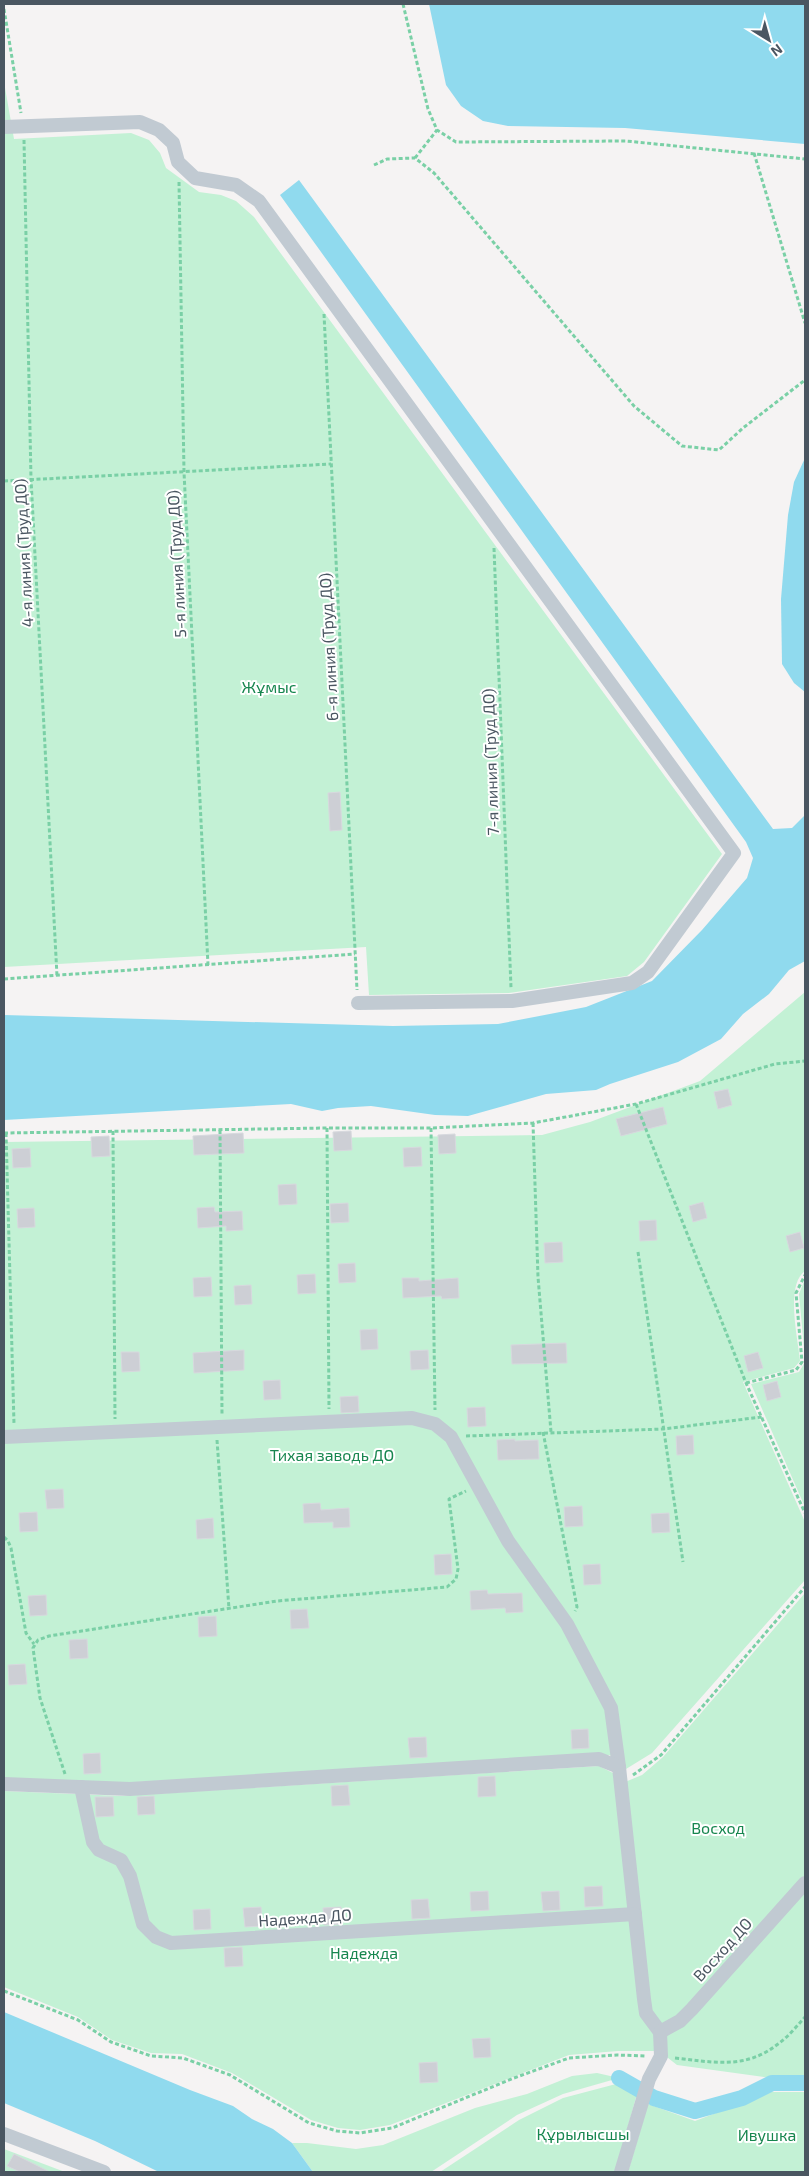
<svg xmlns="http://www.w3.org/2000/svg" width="809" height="2176" font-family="'Exo 2',sans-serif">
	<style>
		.green { fill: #c3f1d5 }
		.water { fill: #90daee }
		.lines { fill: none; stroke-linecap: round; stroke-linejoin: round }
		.canal { stroke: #90daee; stroke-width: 16 }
		.building { fill: #cdcfd5; stroke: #d7d9de }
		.path { stroke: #7ad0a6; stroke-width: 3; stroke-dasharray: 4 2.5; stroke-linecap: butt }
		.street { stroke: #c1cad2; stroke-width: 14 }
		.labels { text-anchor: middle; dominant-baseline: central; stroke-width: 4; stroke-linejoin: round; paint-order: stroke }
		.street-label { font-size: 16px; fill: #4a5661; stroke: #fff }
		.park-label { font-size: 16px; fill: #17864f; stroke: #fff }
	</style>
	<rect width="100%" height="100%" fill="#f5f3f3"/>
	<g class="green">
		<polygon points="4,82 14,139 131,133 149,140 160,153 166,168 199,192 221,195 236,201 254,217 722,854 644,962 627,976 509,993 369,995 366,947 4,967"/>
		<path d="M805,992v279c-20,14 -7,68 -5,90l-6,7 -51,14 62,140v58l-153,173 -26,16 -16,-14 -490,28 -116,-5v-636l538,-7 48,-13 110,-41z"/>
		<polygon points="805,1279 805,1359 799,1294"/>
		<polygon points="805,1362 805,1507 751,1384 799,1372"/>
		<polygon points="805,1593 805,2078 772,2078 677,2065 663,2054 650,2012 625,1782 642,1775 663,1757"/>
		<polygon points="599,1766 613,1773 655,2034 656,2051 618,2051 569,2055 390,2125 360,2130 338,2128 311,2120 232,2073 182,2054 151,2053 112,2040 78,2017 4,1987 4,1791 122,1796"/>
		<polygon points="597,2073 619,2078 563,2094 517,2115 431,2172 313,2172 292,2143 307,2143 356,2149 383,2145 475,2108 527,2094 572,2076"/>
		<polygon points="616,2084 637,2094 615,2172 440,2172 519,2120 563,2098"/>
		<polygon points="771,2092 805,2092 805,2172 628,2172 648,2104 695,2121"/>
		<polygon points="4,2149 65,2172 4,2172"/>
	</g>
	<g class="water">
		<polygon points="429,4 805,4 805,144 625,128 508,126 483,121 461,106 446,85"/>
		<polygon points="299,180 773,829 792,828 805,815 805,961 789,970 769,994 743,1014 721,1039 678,1062 610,1084 596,1090 546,1094 468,1116 435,1115 371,1106 338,1108 322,1111 291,1104 4,1120 4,1015 393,1026 498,1024 586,1007 652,981 702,930 747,878 753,858 746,842 280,195"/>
		<polygon points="805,458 805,692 794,683 782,664 781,599 788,515 794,482"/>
		<polygon points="4,2012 190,2090 233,2106 252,2119 273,2129 292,2143 313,2172 159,2172 95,2141 4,2103"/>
	</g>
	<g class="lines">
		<polyline class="canal" points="619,2078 654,2098 695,2111 742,2098 772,2083 805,2083"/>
	</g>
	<g class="building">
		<polygon points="340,792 342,830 330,831 328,793"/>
		<polygon points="728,1089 732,1105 718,1109 714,1092"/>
		<polygon points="663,1107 667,1124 621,1136 616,1119"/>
		<polygon points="351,1131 352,1150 334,1151 333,1132"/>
		<polygon points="243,1133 244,1153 194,1155 193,1136"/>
		<polygon points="455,1134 456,1153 439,1154 438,1135"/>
		<polygon points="109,1136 110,1156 92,1157 91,1137"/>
		<polygon points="421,1147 422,1166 404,1167 403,1148"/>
		<polygon points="30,1148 31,1167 13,1168 12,1149"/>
		<polygon points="296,1184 297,1204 279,1205 278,1185"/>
		<polygon points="703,1202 707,1218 693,1222 689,1206"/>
		<polygon points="348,1203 349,1222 331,1223 330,1204"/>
		<polygon points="214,1207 215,1212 242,1211 243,1230 226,1231 226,1226 198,1228 197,1208"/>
		<polygon points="34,1208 35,1227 18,1228 17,1209"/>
		<polygon points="656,1220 657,1240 640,1241 639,1221"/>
		<polygon points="800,1232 804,1248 790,1252 786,1236"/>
		<polygon points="562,1242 563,1262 545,1263 544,1243"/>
		<polygon points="355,1263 356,1282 339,1283 338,1264"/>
		<polygon points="315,1274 316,1293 298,1294 297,1275"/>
		<polygon points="211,1277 212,1296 194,1297 193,1278"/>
		<polygon points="402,1278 419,1278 419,1281 458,1278 459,1298 442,1299 441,1296 403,1298"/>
		<polygon points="251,1285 252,1304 235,1305 234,1286"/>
		<polygon points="377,1329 378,1349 361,1350 360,1330"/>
		<polygon points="566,1343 567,1363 512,1364 511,1345"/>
		<polygon points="244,1350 244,1370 194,1373 193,1353"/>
		<polygon points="428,1350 429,1369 411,1370 410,1351"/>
		<polygon points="121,1352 139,1352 140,1371 122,1372"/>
		<polygon points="758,1352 763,1368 748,1372 744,1356"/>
		<polygon points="280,1380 281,1399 264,1400 263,1381"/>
		<polygon points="777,1381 781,1397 767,1401 763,1385"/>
		<polygon points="358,1396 359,1412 341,1413 340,1397"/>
		<polygon points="485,1407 486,1426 468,1427 467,1408"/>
		<polygon points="693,1435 694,1454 677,1455 676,1436"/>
		<polygon points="515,1439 515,1441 538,1440 539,1459 498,1460 497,1440"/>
		<polygon points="63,1489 64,1508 47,1509 45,1490"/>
		<polygon points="320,1503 321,1510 349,1508 350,1527 333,1528 333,1522 304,1523 303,1504"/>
		<polygon points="582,1506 583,1526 565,1527 564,1507"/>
		<polygon points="37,1512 38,1531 20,1532 19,1513"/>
		<polygon points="669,1513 670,1532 652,1533 651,1514"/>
		<polygon points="213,1518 214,1538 197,1539 196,1520"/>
		<polygon points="451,1554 452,1574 435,1575 434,1555"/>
		<polygon points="600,1564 601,1584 584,1585 583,1565"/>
		<polygon points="487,1590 488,1594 522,1593 523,1612 506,1613 505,1608 471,1610 470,1591"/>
		<polygon points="46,1595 47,1615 30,1616 28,1596"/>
		<polygon points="307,1609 309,1628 291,1629 290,1610"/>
		<polygon points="216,1616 217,1636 199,1637 198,1617"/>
		<polygon points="87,1639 88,1658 70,1659 69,1640"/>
		<polygon points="25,1664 27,1684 9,1685 8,1665"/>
		<polygon points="588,1729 589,1748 572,1749 571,1730"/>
		<polygon points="426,1737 427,1757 410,1758 408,1738"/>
		<polygon points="100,1753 101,1773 84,1774 83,1754"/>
		<polygon points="495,1776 496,1796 478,1797 478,1777"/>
		<polygon points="348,1785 350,1805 332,1806 331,1786"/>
		<polygon points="154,1796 155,1814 138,1815 137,1797"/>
		<polygon points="95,1797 113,1797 114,1816 96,1817"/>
		<polygon points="602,1886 603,1906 585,1907 584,1887"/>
		<polygon points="488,1891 489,1910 471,1911 470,1892"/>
		<polygon points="559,1891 560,1910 543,1911 541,1892"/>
		<polygon points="428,1899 430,1918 412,1919 411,1900"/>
		<polygon points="261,1907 262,1926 245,1927 243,1908"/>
		<polygon points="341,1907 342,1924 324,1925 323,1908"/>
		<polygon points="210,1909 211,1929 194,1930 193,1910"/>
		<polygon points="242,1947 243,1966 225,1967 224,1948"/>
		<polygon points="490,2038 491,2057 474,2058 472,2039"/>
		<polygon points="437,2062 438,2082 420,2083 419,2063"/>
		<polygon points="14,2154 50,2172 20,2172 7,2166"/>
	</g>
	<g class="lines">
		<g class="path">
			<polyline points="403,4 428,109 437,130 456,142 626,141 805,159"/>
			<polyline points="4,9 21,113"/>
			<polyline points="24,140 31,479 57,976"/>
			<polyline points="754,153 805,323"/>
			<polyline points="415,158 437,130"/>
			<polyline points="374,165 387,159 415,158 434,173 634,406 682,446 719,450 743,428 805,380"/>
			<polyline points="179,182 184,472 208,965"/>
			<polyline points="324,314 357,990"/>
			<polyline points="4,481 331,464"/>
			<polyline points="494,548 511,988"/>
			<polyline points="4,979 355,954"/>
			<polyline points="636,1104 746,1383 805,1513"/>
			<polyline points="533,1123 538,1277 551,1432"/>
			<polyline points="327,1128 329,1409"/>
			<polyline points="431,1128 435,1410"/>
			<polyline points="220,1130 222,1414"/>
			<polyline points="113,1131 115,1419"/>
			<polyline points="4,1133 327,1128 431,1128 533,1123 636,1104 775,1064 805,1061"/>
			<polyline points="6,1133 14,1424"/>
			<polyline points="638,1252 683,1562"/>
			<polyline points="746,1383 796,1370 802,1362 796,1293 805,1275"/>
			<polyline points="543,1432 577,1607 575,1611"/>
			<polyline points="466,1436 663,1429 762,1417"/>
			<polyline points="217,1440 229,1609"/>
			<polyline points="4,1537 8,1541 11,1548 26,1633 34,1644"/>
			<polyline points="65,1774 40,1698 33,1648 38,1640 49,1636 277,1601 447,1587 456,1579 458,1569 449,1499 466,1491"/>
			<polyline points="633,1775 661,1755 805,1587"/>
			<polyline points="4,1991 78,2020 111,2042 151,2056 183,2058 230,2075 309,2123 337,2131 360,2133 392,2128 514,2078 569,2058 617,2055 646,2056"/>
			<path d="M675,2058c38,4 70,12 103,-14 10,-7 19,-18 27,-27"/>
		</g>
		<g class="street">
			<polyline points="4,127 140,122 159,130 173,143 178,162 195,178 236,185 259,201 734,853 648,972 632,983 512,1001 358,1003"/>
			<polyline points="4,1437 412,1418 435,1424 451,1437 508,1541 567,1624 611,1708 619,1767 644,1999 646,2013 660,2032 661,2056 649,2079 621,2172"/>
			<polyline points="4,1784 130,1789 599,1759 619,1767"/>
			<polyline points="81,1787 93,1842 99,1850 121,1860 130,1876 143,1924 156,1937 171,1943 635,1914"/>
			<polyline points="660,2032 680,2021 692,2009 805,1883"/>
			<polyline points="4,2134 104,2172"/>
		</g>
	</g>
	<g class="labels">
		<g class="street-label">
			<text transform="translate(23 553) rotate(-93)">4-я линия (Труд ДО)</text>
			<text transform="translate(176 564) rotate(-93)">5-я линия (Труд ДО)</text>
			<text transform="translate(328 647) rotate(-93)">6-я линия (Труд ДО)</text>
			<text transform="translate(490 762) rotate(-92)">7-я линия (Труд ДО)</text>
			<text transform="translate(305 1917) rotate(-4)">Надежда ДО</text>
			<text transform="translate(722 1949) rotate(-48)">Восход ДО</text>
		</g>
		<g class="park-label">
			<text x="269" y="686">Жұмыс</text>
			<text x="332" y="1454">Тихая заводь ДО</text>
			<text x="718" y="1827">Восход</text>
			<text x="364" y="1952">Надежда</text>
			<text x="583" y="2133">Құрылысшы</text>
			<text x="767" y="2134">Ивушка</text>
		</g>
	</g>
	<rect width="809" height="2176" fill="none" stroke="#4a5661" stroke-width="10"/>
	<g transform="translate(769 40) rotate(143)" stroke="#ffffff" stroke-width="4" paint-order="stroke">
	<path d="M0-4L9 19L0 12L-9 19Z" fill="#4a5661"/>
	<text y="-8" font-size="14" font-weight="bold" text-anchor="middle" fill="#4a5661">N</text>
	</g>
</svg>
